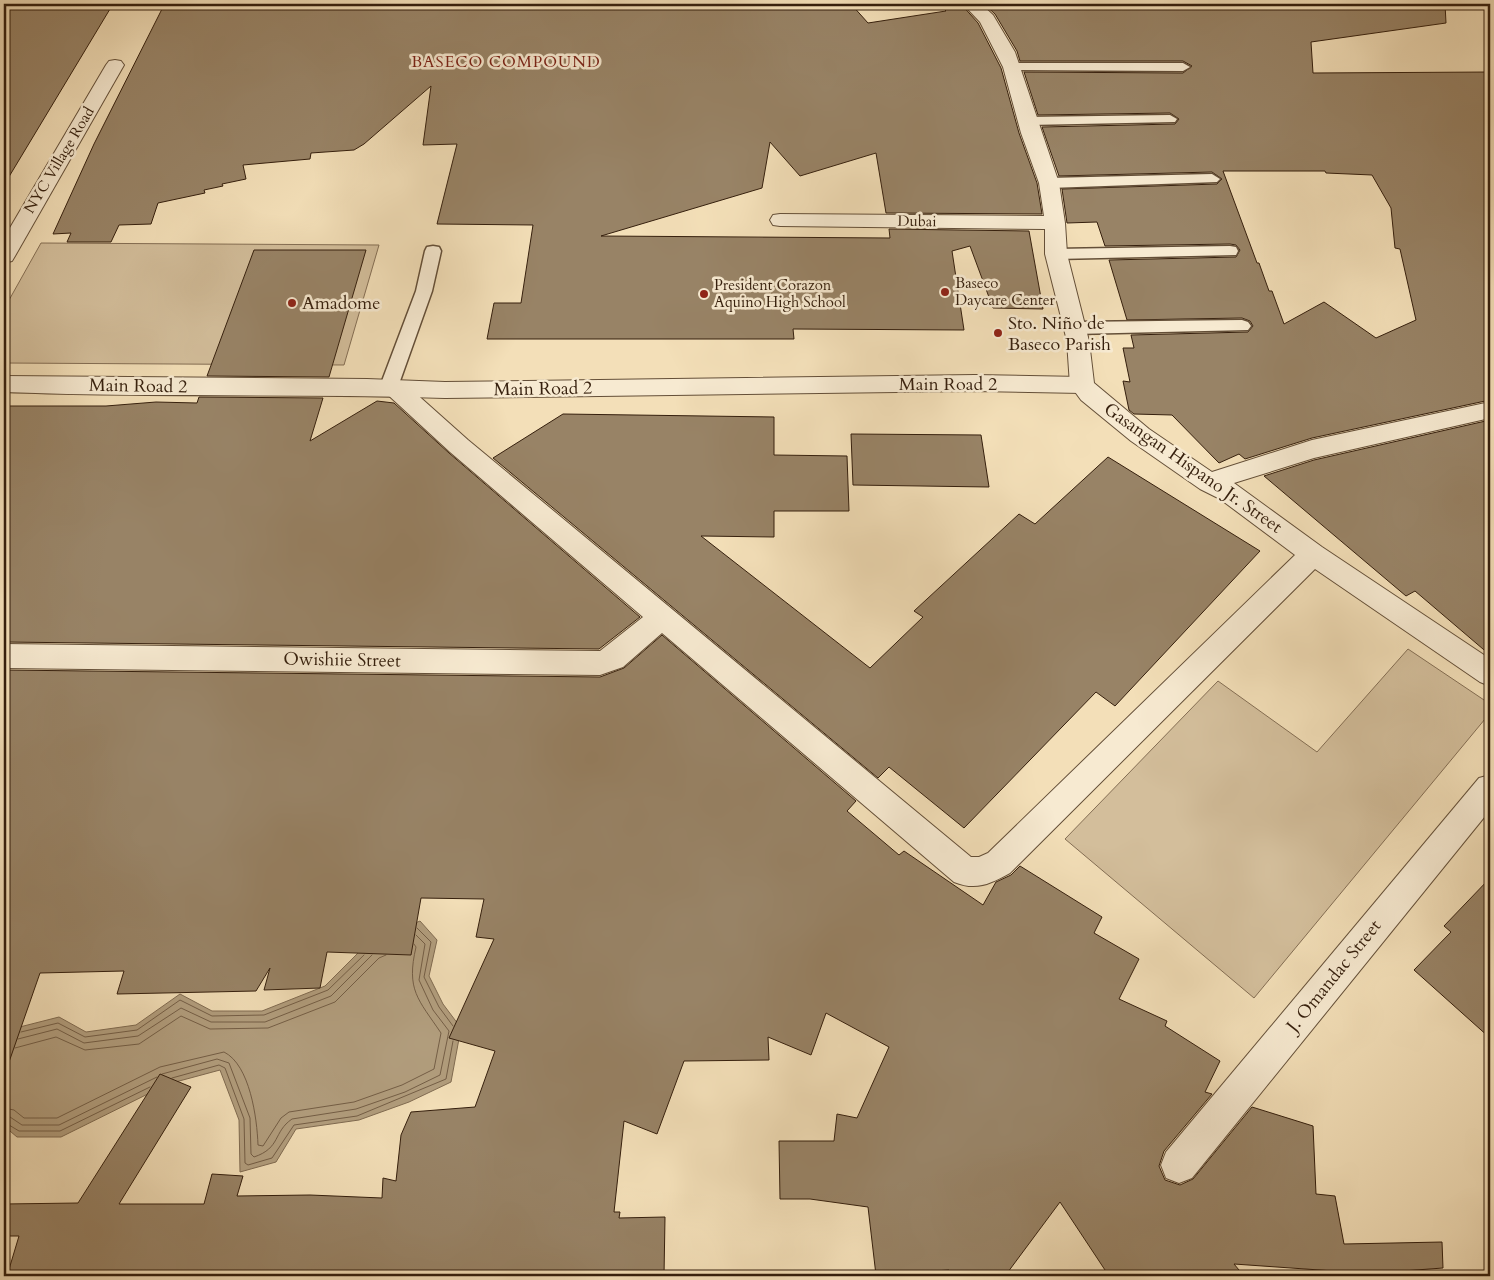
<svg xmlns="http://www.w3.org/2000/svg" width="1494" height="1280" font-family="Cardo,serif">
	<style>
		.green { fill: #d3be9b; stroke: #846e54 }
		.water { fill: #b29e7e; stroke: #806b51 }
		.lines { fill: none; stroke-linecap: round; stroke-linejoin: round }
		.shore { stroke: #745e46; stroke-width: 1 }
		.building { fill: #988366; stroke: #351f0d; fill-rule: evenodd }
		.service-casing { stroke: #644f38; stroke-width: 3 }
		.minor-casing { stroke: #644f38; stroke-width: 2 }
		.tertiary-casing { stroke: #644f38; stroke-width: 2 }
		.service { fill: #f7ead1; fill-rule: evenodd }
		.minor { fill: #f7ead1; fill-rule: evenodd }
		.tertiary { fill: #f7ead1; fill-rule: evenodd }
		.poi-dot { fill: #8f2418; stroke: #f7ead1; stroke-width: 2 }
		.labels { text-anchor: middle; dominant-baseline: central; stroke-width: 5; stroke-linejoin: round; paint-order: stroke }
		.far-street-label { font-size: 15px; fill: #351f0d; stroke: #f7ead1 }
		.far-poi-label { font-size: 15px; fill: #351f0d; stroke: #f7ead1; text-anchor: start }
		.far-neighbourhood-label { font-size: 16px; letter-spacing: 1px; fill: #7a1f14; stroke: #f7ead1 }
		.poi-label { font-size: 18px; fill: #351f0d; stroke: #f7ead1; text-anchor: start }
		.street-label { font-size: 18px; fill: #351f0d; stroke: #f7ead1 }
	</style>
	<rect width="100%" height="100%" fill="#f3dfb8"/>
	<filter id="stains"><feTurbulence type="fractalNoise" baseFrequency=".004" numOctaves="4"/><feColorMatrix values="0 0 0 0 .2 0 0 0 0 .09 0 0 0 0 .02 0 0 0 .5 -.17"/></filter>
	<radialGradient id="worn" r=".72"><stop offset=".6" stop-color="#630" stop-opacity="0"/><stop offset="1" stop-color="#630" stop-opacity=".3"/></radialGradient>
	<g class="green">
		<polygon points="41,243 379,245 344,365 4,363 4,309"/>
		<polygon points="1408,649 1490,704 1490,713 1254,998 1065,839 1218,681 1317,752"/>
	</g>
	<polygon class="water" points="420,921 437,940 429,976 443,1004 461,1028 451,1082 409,1102 359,1120 296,1129 276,1162 240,1172 239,1120 220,1070 168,1084 61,1137 17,1137 4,1126 4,1031 59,1017 86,1032 136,1025 180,994 212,1011 262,1011 325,986 369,942"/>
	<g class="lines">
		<g class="shore">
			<polyline points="417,928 431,942 424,977 439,1007 453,1026"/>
			<polyline points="21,1032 58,1023 85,1037 137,1030 180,1000 212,1016 264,1015 328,990 364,955"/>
			<polyline points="18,1039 57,1029 84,1043 138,1036 181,1008 211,1022 265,1022 331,996 372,955"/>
			<polyline points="15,1048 56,1037 85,1050 139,1044 181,1016 210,1029 268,1028 335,1002 379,958 386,955"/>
			<path d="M162,1074l55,-15 12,4 21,55 1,36 3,3c27,-9 19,-25 38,-38l64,-10 49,-17 35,-17 9,-44 -16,-21 -14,-30 6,-36 -9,-9"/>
			<polyline points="172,1078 219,1065 225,1068 244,1119 245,1163 248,1165 272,1158 294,1125 357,1116 446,1079 453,1041"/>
			<path d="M4,1108l10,2 10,8h33l103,-51 64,-15c26,13 33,66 34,93l5,1 18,-28 8,-6 65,-10 48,-17 32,-16 7,-36c-23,-34 -35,-43 -25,-86l-2,-3"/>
			<polyline points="4,1116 10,1117 22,1125 59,1125 157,1077"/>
			<polyline points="4,1122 19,1131 60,1131 150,1087"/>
		</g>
	</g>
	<g class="building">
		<polygon points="25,4 113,4 4,185 4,7"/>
		<polygon points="224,4 851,4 868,23 946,11 939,4 961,4 978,23 1001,68 1019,133 1037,183 1042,214 886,213 876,153 800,176 770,142 762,188 601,236 890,238 889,229 1029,231 1043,309 993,308 970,246 952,251 964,330 793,329 794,339 487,339 494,303 521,303 533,225 437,224 457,144 423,145 431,86 364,144 354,150 311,153 310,159 243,165 246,179 222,184 223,186 204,190 205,193 158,203 151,224 119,225 111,242 67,242 71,233 53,234 94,144 163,7"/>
		<path d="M984,4h461l1,19 -135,19 2,31 177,-1v328l-178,38 -67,21 -6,-5 -20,9 -47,-48 -38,-1 -5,-4 -6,-29 7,1 -7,-34h11l-3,-13 117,-3 5,-6 -3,-5 -8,-3 -115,2 -18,-60 127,-3 4,-7 -4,-5 -6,-1 -125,2 -8,-24 -30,1 -5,-34 155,-5 5,-5 -10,-7 -153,4 -17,-49 133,-3 4,-5 -9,-6 -132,2 -14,-43 159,1 9,-7 -9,-5h-163l-3,-10 -22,-37zM1223,171h102l1,2 46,2 19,33 4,40 5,1 16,71 -40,18 -52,-36 -40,22 -12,-33h-3l-10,-28h-2z"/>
		<polygon points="254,250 366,250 329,377 207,376"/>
		<polygon points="199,397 323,398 310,441 377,401 394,403 449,453 640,617 599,649 4,642 4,406 106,406 156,402 197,403"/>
		<polygon points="563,414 774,417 774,455 847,456 849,511 774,511 774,537 701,536 870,668 923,617 914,611 1019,514 1035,524 1108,457 1260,551 1115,706 1096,692 964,828 889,767 878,778 493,458"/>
		<polygon points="1490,420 1490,655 1415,591 1406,596 1264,476 1314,460"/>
		<polygon points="851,434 981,435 989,487 853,485"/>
		<polygon points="662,635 856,801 847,811 899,855 904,851 983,905 996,882 1011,875 1020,866 1102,917 1094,933 1139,959 1119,999 1167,1021 1165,1026 1220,1061 1205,1092 1212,1094 1164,1151 1159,1166 1165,1180 1180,1185 1193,1179 1252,1107 1313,1126 1316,1194 1335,1196 1344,1244 1442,1242 1443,1268 1349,1275 1348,1272 1234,1264 1244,1276 1109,1276 1060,1202 1005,1276 947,1276 949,1270 876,1275 868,1207 810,1199 780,1199 779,1141 834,1141 837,1114 857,1118 889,1047 826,1013 811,1055 768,1037 769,1060 684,1061 657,1134 624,1121 614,1212 620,1212 619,1218 665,1217 664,1276 7,1276 19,1236 4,1236 4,1204 78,1203 160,1074 191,1087 119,1204 204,1204 212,1174 243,1176 237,1196 310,1195 382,1198 383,1178 396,1181 401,1135 411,1112 475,1107 495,1051 449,1038 494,939 476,937 484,899 421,898 411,955 327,952 320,988 264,990 270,968 256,991 117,994 124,971 40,973 9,1062 4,1062 4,670 600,677 624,668"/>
		<polygon points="1490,878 1490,1038 1414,970 1451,932 1444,926"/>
	</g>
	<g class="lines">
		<defs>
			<g id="service">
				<polygon points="1012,63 1183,63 1190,67 1183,71 1007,70 1005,67 1007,64"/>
				<polygon points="1170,115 1177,119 1175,122 1028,125 1021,121 1028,117"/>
				<polygon points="1212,174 1220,179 1217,182 1049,188 1041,183 1049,178"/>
				<polygon points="433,246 439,247 441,251 432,291 400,381 404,388 401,393 395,394 389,393 382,381 416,291 425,251 427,247"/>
				<polygon points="1230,246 1236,247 1238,251 1236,255 1056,259 1050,258 1048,254 1050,250 1056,249"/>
				<polygon points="1242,320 1248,322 1251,326 1248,330 1075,334 1069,332 1066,328 1069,324 1075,322"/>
			</g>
			<g id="minor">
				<path d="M963,4h18l12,11 22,37 44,131 6,40 2,31 22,87 5,42 55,46 63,43 100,-32 178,-38v16l-176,40 -80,25 88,64 168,112v27l-10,-4 -165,-113 -305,304c-20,11 -34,18 -56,9l-292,-249 -39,34 -23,8 -596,-7v-24l596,7 43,-34 -193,-165 -63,-58 -4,-6 4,-6 8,-2 8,2 65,58 503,417h8l9,-4 307,-298 -75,-56 -20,-10 -69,-48 -50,-41 -11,-15 -3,-44 -22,-87v-25l-265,-3 -7,-1 -3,-5 3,-5 7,-1 264,2 -5,-33 -18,-50 -18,-66 -23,-45z"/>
				<polygon points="115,60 121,61 124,65 15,256 12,261 4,263 4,238 106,65 109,61"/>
				<polygon points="1490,775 1490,810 1192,1178 1179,1183 1166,1178 1161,1165 1166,1152 1479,778"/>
			</g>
			<path id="tertiary" d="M975,375l107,2 8,2 4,6 -4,6 -8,2 -107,-2 -530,7c-147,-5 -294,0 -441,-6v-16l363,3 78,3z"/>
		</defs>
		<use href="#service" class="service-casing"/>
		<use href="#minor" class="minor-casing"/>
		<use href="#tertiary" class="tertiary-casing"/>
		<use href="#service" class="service"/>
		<use href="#minor" class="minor"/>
		<use href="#tertiary" class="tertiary"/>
	</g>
	<g class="poi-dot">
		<circle cx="945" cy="292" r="5"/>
		<circle cx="704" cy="294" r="5"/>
		<circle cx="292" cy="303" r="5"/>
		<circle cx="998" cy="333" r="5"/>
	</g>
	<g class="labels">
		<g class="far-street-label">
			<text transform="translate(59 160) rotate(-59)">NYC Village Road</text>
			<text transform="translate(917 221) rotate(1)">Dubai</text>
		</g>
		<g class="far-poi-label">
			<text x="955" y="283">Baseco<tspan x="955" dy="17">Daycare Center</tspan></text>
			<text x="714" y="285">President Corazon<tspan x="714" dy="17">Aquino High School</tspan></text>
		</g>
		<g class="far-neighbourhood-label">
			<text x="506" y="62">BASECO COMPOUND</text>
		</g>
		<g class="poi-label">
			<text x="302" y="303">Amadome</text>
			<text x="1008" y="323">Sto. Niño de<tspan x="1008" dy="21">Baseco Parish</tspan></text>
		</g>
		<g class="street-label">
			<text x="948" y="384">Main Road 2</text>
			<text transform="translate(138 386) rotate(1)">Main Road 2</text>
			<text transform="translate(543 389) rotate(-1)">Main Road 2</text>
			<text transform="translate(1193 468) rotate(35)">Gasangan Hispano Jr. Street</text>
			<text transform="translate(342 660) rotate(1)">Owishiie Street</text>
			<text transform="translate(1334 976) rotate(-51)">J. Omandac Street</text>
		</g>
	</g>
	<rect width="1494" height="1280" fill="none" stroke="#f3dfb8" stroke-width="20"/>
	<rect x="5" y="5" width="1484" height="1270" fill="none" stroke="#351f0d" stroke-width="2.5"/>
	<rect x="10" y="10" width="1474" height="1260" fill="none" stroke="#351f0d"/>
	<rect width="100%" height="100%" filter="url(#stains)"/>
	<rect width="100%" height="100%" fill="url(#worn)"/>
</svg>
